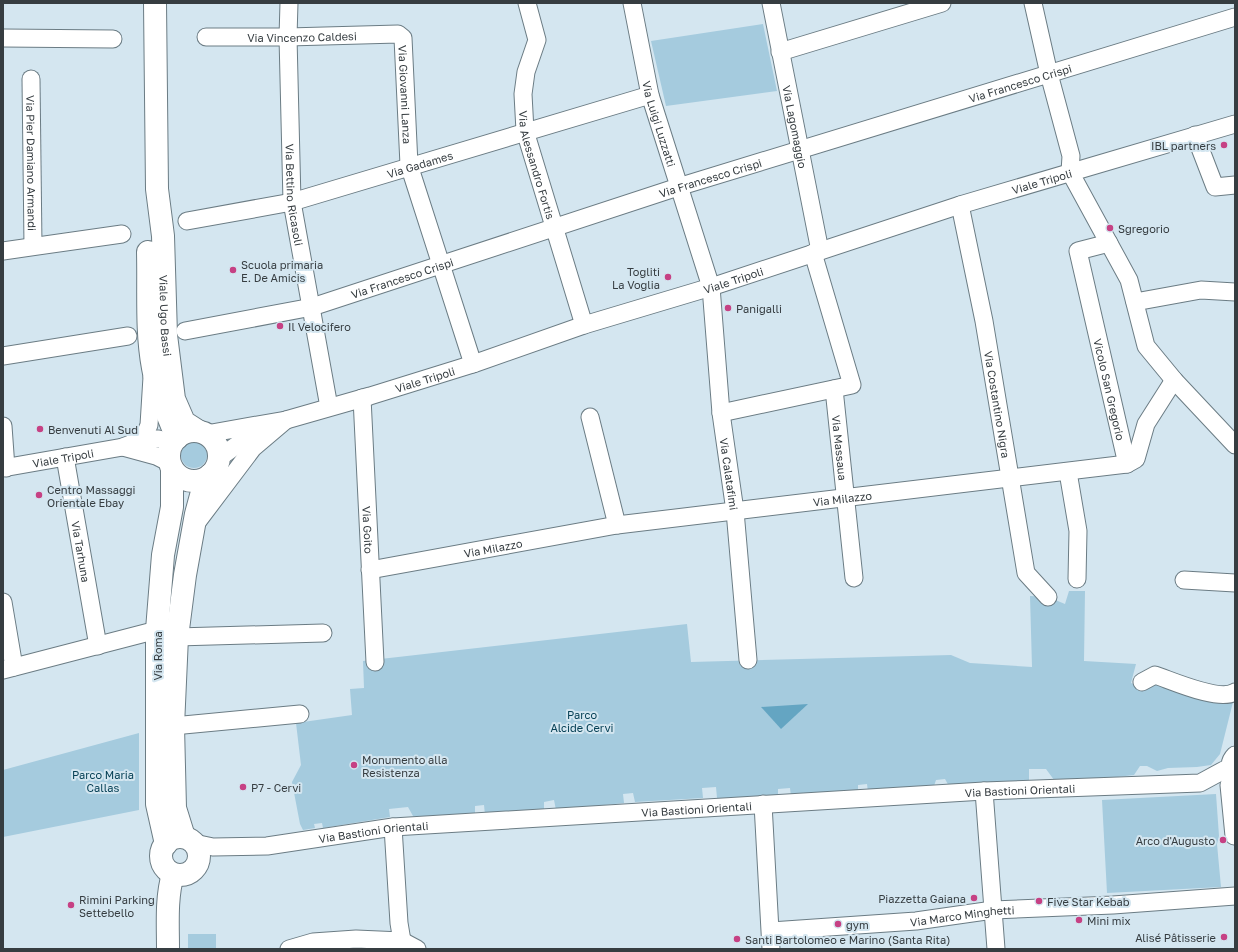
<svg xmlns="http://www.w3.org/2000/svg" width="1238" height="952" font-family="'Golos Text',sans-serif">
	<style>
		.green { fill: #a5cbde }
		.water { fill: #64a5c2 }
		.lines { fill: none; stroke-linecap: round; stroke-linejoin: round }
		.minor-casing { stroke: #6b7c84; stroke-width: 19 }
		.major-casing { stroke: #6b7c84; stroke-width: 24 }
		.minor { stroke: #fff; stroke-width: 17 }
		.major { stroke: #fff; stroke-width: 22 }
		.poi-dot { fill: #c64184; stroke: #d4e6f0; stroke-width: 1.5 }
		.labels { text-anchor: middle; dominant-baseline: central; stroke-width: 4; stroke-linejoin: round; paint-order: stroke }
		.street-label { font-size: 11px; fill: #363d41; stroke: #d4e6f0 }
		.poi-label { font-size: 11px; fill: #363d41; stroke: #d4e6f0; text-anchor: start }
		.park-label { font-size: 11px; fill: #074156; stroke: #d4e6f0 }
	</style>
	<rect width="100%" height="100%" fill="#d4e6f0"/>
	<g class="green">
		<polygon points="763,24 777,91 666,106 651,41"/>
		<circle cx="194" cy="455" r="13"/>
		<polygon points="1069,591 1085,591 1084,661 1136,664 1131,683 1139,686 1156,678 1234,698 1220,754 1211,765 1197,767 1168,768 1157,771 1147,766 1140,766 1134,775 1057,784 1046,769 1029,769 1029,785 950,788 945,779 936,780 933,789 868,792 867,784 858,785 858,792 791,797 790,788 778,789 778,797 717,798 716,787 702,788 703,798 635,802 633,793 623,794 624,803 556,810 554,800 544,802 544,810 485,815 484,805 475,806 475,816 413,816 408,807 389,809 390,817 323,828 322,823 314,824 315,828 303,830 300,824 292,782 301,765 296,723 352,715 350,689 364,688 363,661 687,624 691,662 951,655 970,663 1032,667 1030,596 1048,597 1065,604"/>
		<polygon points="139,733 139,810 3,837 3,770"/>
		<polygon points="1216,794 1219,836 1217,844 1221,887 1107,893 1102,800"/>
		<rect x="188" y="934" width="28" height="15"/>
	</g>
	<polygon class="water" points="808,704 781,729 761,707"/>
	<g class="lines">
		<defs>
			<g id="minor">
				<path id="s1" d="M289,3l-1,34 4,165 37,205"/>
				<path id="s2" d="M527,3l10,37 -11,32 -3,22 2,37 59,194"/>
				<path id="s3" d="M632,3l18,92 61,192 10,126 14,98 13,149"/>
				<path id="s4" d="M771,3l49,248"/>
				<polyline points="1033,3 1049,74 1071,156 1070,172 1129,280 1146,346 1174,380 1235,445"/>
				<path id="s5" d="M206,37h82l110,-3 5,4 6,127 64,199"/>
				<polyline points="3,38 113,39"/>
				<polyline points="780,52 942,3"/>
				<path id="s6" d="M31,79l2,167"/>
				<polyline points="1195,135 1215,187 1235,185"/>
				<path id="s7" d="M960,205l24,116 42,252 22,24"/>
				<path id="s8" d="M187,221l105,-19 358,-107"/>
				<path id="s9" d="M1109,243l-31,8 49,213"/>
				<polyline points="3,251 122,234"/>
				<polyline points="1135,302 1201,290 1235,292"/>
				<path id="s10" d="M185,331l127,-24 366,-120 557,-170"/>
				<polyline points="3,356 128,336"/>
				<path id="s11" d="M834,389l20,189"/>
				<path id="s12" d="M362,398l13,264"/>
				<polyline points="721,413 852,385 813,253"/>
				<polyline points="590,417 617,525"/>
				<polyline points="3,426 6,468"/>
				<path id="s13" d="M206,434l80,-14 84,-24 103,-32 111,-39 127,-38 249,-82 275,-81"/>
				<polyline points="143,439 149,425 152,377"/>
				<polyline points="123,447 156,456 170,463"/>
				<path id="s14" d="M65,457l33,189"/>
				<polyline points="219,458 262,427"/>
				<path id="s15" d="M3,468l120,-21 20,-8h16l13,4"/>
				<polyline points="1068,472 1078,531 1077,579"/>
				<polyline points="198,521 253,448 286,420"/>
				<path id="s16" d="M370,570l247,-45 510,-61 9,-5 10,-35 28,-44"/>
				<polyline points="1184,580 1235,583"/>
				<polyline points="3,602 14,667"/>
				<polyline points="177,637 323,633"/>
				<polyline points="3,670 157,630"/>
				<path d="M1142,682l13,-7c18,6 64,27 80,17"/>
				<polyline points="173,726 300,714"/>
				<path d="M1235,778c-6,-8 -7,-16 0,-23"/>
				<polyline points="1229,785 1234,836"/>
				<polyline points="984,791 996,949"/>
				<polyline points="763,804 771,949"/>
				<polyline points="393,827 399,923 402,941"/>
				<path id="s17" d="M194,843l19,4 54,-1 126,-19 591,-36 216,-8 24,-13 6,-1"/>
				<path id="s18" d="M771,931l145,-10 77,-11 120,-5 122,-9"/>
				<polyline points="289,949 313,942 356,939 402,941 417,949"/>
			</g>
			<g id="major">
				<path id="s19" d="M155,3l2,186 6,47 3,99 8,64 10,23 14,9"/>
				<path d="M148,252c1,38 -2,79 5,116 4,24 15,48 24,70"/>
				<circle cx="194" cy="456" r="25"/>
				<circle cx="180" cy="856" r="19"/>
				<polyline points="184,837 175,808 173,726 177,637 185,575 196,514 203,488 210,475"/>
				<polyline points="166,844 157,804 157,630 163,555 172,507 172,469"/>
				<path d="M168,949c0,-25 -2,-51 5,-75"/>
			</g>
		</defs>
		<use href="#minor" class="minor-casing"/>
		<use href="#major" class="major-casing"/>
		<use href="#minor" class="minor"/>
		<use href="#major" class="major"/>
	</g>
	<g class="poi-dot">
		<circle cx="1224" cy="145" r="4"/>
		<circle cx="1110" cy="228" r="4"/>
		<circle cx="233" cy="270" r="4"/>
		<circle cx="668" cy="277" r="4"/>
		<circle cx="728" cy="308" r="4"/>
		<circle cx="280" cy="326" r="4"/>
		<circle cx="40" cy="429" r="4"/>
		<circle cx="39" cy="495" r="4"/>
		<circle cx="354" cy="765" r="4"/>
		<circle cx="243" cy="787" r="4"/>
		<circle cx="1223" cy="840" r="4"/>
		<circle cx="974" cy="898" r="4"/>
		<circle cx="1039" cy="901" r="4"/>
		<circle cx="71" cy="905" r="4"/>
		<circle cx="1079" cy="920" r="4"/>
		<circle cx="838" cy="924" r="4"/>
		<circle cx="1224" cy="937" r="4"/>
		<circle cx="737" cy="939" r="4"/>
	</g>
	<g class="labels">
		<g class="street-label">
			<text stroke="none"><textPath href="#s5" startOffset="96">Via Vincenzo Caldesi</textPath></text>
			<text stroke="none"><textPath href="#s10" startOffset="872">Via Francesco Crispi</textPath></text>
			<text stroke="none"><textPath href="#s5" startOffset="255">Via Giovanni Lanza</textPath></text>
			<text stroke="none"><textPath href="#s3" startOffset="124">Via Luigi Luzzatti</textPath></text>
			<text stroke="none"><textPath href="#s4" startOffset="126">Via Lagomaggio</textPath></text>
			<text stroke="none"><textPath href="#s6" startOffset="84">Via Pier Damiano Armandi</textPath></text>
			<text stroke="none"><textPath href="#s8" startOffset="240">Via Gadames</textPath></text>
			<text stroke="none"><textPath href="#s2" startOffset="167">Via Alessandro Fortis</textPath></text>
			<text stroke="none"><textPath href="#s10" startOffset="548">Via Francesco Crispi</textPath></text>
			<text stroke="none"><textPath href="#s13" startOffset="874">Viale Tripoli</textPath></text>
			<text stroke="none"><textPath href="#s1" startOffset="192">Via Bettino Ricasoli</textPath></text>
			<text stroke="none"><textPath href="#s10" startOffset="224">Via Francesco Crispi</textPath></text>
			<text stroke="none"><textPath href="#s13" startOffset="550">Viale Tripoli</textPath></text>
			<text stroke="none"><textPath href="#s19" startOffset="313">Viale Ugo Bassi</textPath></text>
			<text stroke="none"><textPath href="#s13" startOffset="226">Viale Tripoli</textPath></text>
			<text stroke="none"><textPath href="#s9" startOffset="174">Vicolo San Gregorio</textPath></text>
			<text stroke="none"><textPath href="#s7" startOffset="203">Via Costantino Nigra</textPath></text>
			<text stroke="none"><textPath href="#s11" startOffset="59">Via Massaua</textPath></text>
			<text stroke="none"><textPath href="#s15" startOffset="61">Viale Tripoli</textPath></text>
			<text stroke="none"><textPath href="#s3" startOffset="483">Via Calatafimi</textPath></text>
			<text stroke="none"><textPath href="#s16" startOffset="478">Via Milazzo</textPath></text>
			<text stroke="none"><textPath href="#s12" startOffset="132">Via Goito</textPath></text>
			<text stroke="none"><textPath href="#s16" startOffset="125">Via Milazzo</textPath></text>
			<text stroke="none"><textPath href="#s14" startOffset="96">Via Tarhuna</textPath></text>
			<text transform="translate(157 656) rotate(-90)">Via Roma</text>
			<text stroke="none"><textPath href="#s17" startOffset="829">Via Bastioni Orientali</textPath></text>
			<text stroke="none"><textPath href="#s17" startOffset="505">Via Bastioni Orientali</textPath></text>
			<text stroke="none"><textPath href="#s17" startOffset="181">Via Bastioni Orientali</textPath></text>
			<text stroke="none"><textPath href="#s18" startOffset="192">Via Marco Minghetti</textPath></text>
		</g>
		<g class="poi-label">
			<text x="1216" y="145" text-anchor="end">IBL partners</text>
			<text x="1118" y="228">Sgregorio</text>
			<text x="241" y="264">Scuola primaria<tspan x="241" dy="13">E. De Amicis</tspan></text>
			<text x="660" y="271" text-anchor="end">Togliti<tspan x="660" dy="13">La Voglia</tspan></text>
			<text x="736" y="308">Panigalli</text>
			<text x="288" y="326">Il Velocifero</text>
			<text x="48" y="429">Benvenuti Al Sud</text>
			<text x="47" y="489">Centro Massaggi<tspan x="47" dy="13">Orientale Ebay</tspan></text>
			<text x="362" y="759">Monumento alla<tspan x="362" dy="13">Resistenza</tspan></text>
			<text x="251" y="787">P7 - Cervi</text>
			<text x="1215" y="840" text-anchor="end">Arco d'Augusto</text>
			<text x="966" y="898" text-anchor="end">Piazzetta Gaiana</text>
			<text x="79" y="899">Rimini Parking<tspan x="79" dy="13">Settebello</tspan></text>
			<text x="1047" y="901">Five Star Kebab</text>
			<text x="1087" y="920">Mini mix</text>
			<text x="846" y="924">gym</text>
			<text x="1216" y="937" text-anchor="end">Alisé Pâtisserie</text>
			<text x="745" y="939">Santi Bartolomeo e Marino (Santa Rita)</text>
		</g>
		<g class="park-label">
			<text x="582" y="714">Parco<tspan x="582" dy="13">Alcide Cervi</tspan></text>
			<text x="103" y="774">Parco Maria<tspan x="103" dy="13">Callas</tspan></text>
		</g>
	</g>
	<rect width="1238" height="952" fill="none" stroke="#363d41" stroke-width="8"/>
</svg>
